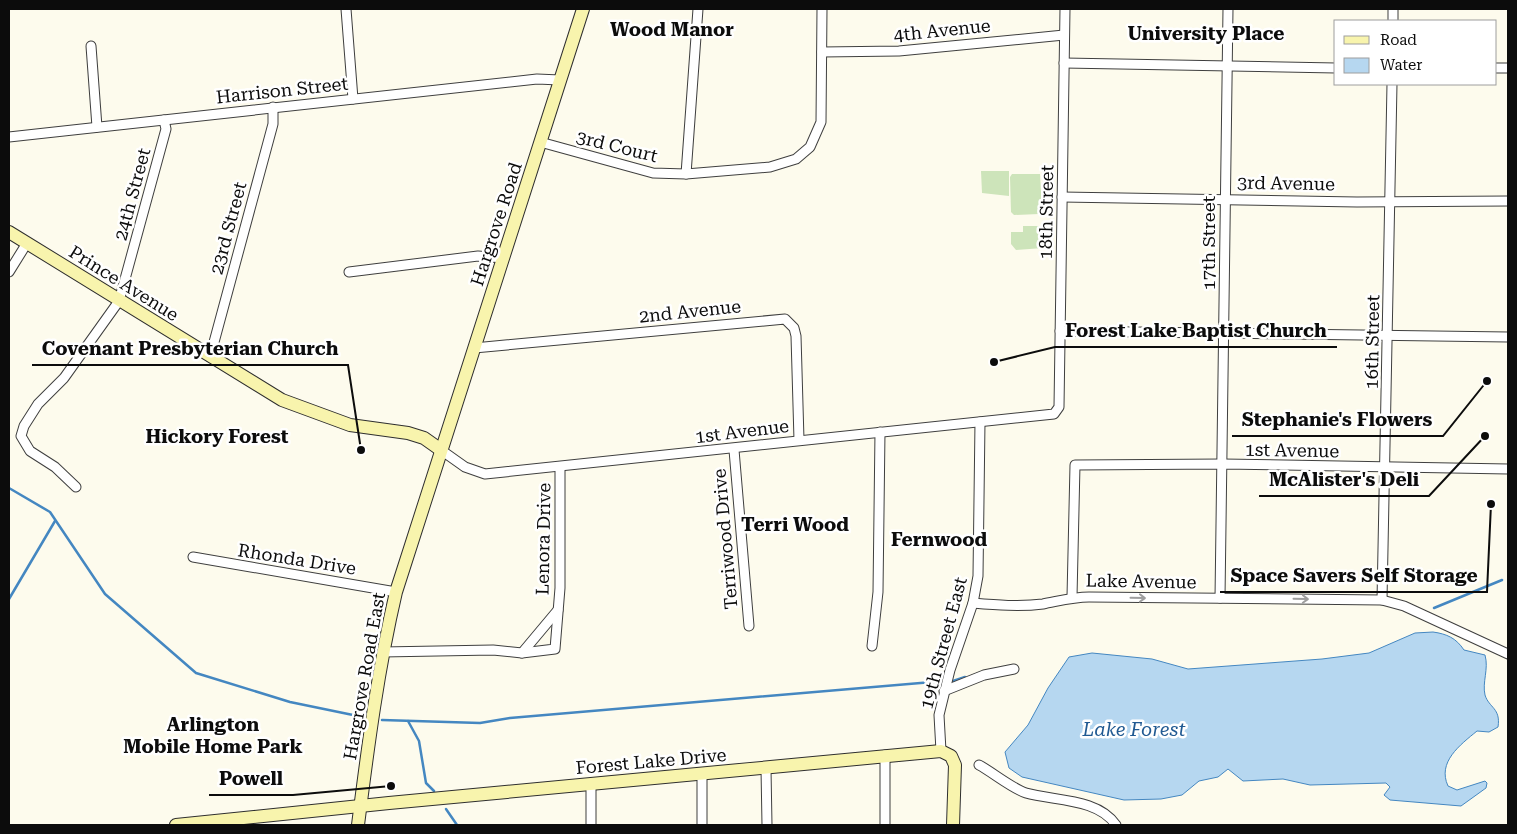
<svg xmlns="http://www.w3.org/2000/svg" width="1517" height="834" font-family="'Roboto Serif',serif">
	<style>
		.green { fill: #cde4ba }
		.water { fill: #b6d7f0; stroke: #4487c1 }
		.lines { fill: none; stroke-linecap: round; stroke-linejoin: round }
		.stream { stroke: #4487c1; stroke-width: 2.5 }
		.street-casing { stroke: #3f3f3f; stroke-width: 11 }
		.secondary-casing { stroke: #2e2e2e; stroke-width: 14 }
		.street { stroke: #fff; stroke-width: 9 }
		.secondary { stroke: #f8f4ad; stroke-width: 12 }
		.oneway { stroke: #9e9e9e }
		.labels { text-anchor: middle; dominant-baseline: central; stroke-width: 5; stroke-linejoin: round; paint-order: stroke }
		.street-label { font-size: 18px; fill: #0c0c0c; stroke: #fff }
		.neighbourhood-label { font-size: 19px; font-weight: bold; fill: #0c0c0c; stroke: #fff }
		.water-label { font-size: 19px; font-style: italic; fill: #215a92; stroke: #fff }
		.leader { fill: none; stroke: #0c0c0c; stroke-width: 2 }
		.callout-dot { fill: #0c0c0c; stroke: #fff; stroke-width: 2 }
		.callout-label { font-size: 19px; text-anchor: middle; font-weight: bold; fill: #0c0c0c; stroke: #fff; stroke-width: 5; stroke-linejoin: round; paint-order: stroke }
	</style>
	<rect width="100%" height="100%" fill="#fdfbed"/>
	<g class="green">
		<polygon points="981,171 1009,171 1009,196 982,193"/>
		<polygon points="1012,174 1040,174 1042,211 1039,214 1014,215 1011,212 1010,177"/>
		<polygon points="1023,226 1040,226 1043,229 1043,248 1016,250 1011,244 1011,232 1023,232"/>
	</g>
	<path class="water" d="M1433,632c14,2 23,6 31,18l21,5c4,14 -3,27 0,40 4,13 16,13 13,32l-9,5 -12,-1c-17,14 -40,31 -29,55l9,4 28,-9 2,2 -1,5 -25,18 -71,-6 -6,-5 6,-8 -4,-4 -76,2 -27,-6 -40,2 -15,-12 -10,8 -19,4 -17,14 -21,4 -37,1 -102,-23 -13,-9 -4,-16 23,-27 20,-37 21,-31 23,-4 60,6 36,10 134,-10 47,-6 46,-20z"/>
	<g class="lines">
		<g class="stream">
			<polyline points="9,488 50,512 105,594 196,673 290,702 353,715"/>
			<polyline points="9,599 55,521"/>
			<polyline points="1434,608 1502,580"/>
			<polyline points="950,682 965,677"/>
			<polyline points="382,720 480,723 510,718 944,681"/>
			<polyline points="408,721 419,741 426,783 434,791"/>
			<polyline points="446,809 457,825"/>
		</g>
		<defs>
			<g id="street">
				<polyline points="346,9 353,99"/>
				<polyline points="1393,21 1393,9"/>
				<polyline points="91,46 97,127"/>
				<polyline points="822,52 899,51 1064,35"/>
				<polyline points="1064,63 1336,68"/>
				<polyline points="1496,68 1508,68"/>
				<polyline points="9,137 537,79 560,80"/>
				<polyline points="540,142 653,173 686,174 770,167 796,159 810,147 821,122 822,9"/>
				<polyline points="686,174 698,9"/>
				<polyline points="1062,197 1357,202 1508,201"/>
				<polyline points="9,272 27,243"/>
				<polyline points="349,272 478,256 504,258"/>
				<polyline points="1060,331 1508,337"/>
				<polyline points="474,348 785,319 794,328 796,336 799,440"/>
				<polyline points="210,357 273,124 273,107"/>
				<polyline points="441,450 465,467 485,474 1054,414 1059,407 1065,9"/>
				<polyline points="734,450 749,626"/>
				<polyline points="76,487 55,467 30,451 21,436 24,426 38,404 64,378 119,301 166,129 164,120"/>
				<polyline points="193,557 396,592"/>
				<polyline points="1072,597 1075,465 1223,464 1508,469"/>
				<polyline points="1220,598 1228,9"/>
				<polyline points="1382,600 1392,84"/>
				<path d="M973,603c23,2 47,4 70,1 16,-3 30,-7 46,-7l293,3 22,6 104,48"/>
				<polyline points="872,646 878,592 880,432"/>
				<polyline points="382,652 493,650 522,653 555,649 560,588 560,467"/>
				<polyline points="522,653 558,610"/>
				<polyline points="944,691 984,675 1014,669"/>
				<polyline points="941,751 939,715 950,670 973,603 978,576 980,422"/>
				<polyline points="885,755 885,825"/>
				<path d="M979,765c13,7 34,24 47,28 28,8 72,5 90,32"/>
				<polyline points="766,769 767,825"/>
				<polyline points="702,773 702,825"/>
				<polyline points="591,825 591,784"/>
			</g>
			<g id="secondary">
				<polyline points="9,232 282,400 350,425 408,433 424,438 441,450"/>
				<polyline points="176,825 389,803 941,751 951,756 955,765 953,825"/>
				<path d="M358,825c10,-79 20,-156 38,-233l187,-583"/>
			</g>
		</defs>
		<use href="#street" class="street-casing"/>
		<use href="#secondary" class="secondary-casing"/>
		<use href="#street" class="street"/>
		<use href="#secondary" class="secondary"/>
	</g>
	<defs><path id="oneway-shaft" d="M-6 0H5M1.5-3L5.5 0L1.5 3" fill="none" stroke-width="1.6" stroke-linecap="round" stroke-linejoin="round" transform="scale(1.25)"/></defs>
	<g class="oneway">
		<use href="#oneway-shaft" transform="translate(1138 598) rotate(1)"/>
		<use href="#oneway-shaft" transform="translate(1301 599) rotate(1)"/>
	</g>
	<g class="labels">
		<g class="street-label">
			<text transform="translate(942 30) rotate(-6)">4th Avenue</text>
			<text transform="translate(282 90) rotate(-6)">Harrison Street</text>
			<text transform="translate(617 146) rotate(14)">3rd Court</text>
			<text transform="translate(1286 183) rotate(1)">3rd Avenue</text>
			<text transform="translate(132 194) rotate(-75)">24th Street</text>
			<text transform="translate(1046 212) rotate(-89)">18th Street</text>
			<text transform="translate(496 224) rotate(-72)">Hargrove Road</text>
			<text transform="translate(228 228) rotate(-75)">23rd Street</text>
			<text transform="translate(1208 243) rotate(-90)">17th Street</text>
			<text transform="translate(124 283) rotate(32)">Prince Avenue</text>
			<text transform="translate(690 311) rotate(-6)">2nd Avenue</text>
			<text transform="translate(1372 342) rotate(-89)">16th Street</text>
			<text transform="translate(742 431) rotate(-7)">1st Avenue</text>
			<text transform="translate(1292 450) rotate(1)">1st Avenue</text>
			<text transform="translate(543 539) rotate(-89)">Lenora Drive</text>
			<text transform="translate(725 539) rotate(-95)">Terriwood Drive</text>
			<text transform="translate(297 559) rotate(9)">Rhonda Drive</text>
			<text transform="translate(1141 581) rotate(1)">Lake Avenue</text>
			<text transform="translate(943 643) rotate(-75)">19th Street East</text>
			<text transform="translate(364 676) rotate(-80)">Hargrove Road East</text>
			<text transform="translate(651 761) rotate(-5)">Forest Lake Drive</text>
		</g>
		<g class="neighbourhood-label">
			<text x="672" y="29">Wood Manor</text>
			<text x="1206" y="33">University Place</text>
			<text x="217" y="436">Hickory Forest</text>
			<text x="795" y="524">Terri Wood</text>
			<text x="939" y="539">Fernwood</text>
			<text x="213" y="724">Arlington<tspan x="213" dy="22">Mobile Home Park</tspan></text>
		</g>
		<g class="water-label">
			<text x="1134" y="729">Lake Forest</text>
		</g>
	</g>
	<path class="leader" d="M994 362L1055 347H1337M361 450L348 365H32M1487 381L1443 436H1232M1485 436L1429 496H1259M1491 504L1487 592H1220M391 786L293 795H209"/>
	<g class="callout-dot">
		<circle cx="994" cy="362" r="5"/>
		<circle cx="361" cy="450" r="5"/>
		<circle cx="1487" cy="381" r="5"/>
		<circle cx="1485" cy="436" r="5"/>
		<circle cx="1491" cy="504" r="5"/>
		<circle cx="391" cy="786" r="5"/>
	</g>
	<g class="callout-label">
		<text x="1196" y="337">Forest Lake Baptist Church</text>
		<text x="190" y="355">Covenant Presbyterian Church</text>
		<text x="1337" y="426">Stephanie's Flowers</text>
		<text x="1344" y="486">McAlister's Deli</text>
		<text x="1354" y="582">Space Savers Self Storage</text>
		<text x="251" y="785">Powell</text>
	</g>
	<rect width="1517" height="834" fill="none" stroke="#0c0c0c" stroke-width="20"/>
	<rect x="1334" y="20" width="162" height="65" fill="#ffffff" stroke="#9e9e9e"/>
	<rect x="1344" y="36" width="25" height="8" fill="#f8f4ad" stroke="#9e9e9e"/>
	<text x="1380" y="45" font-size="15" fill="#0c0c0c">Road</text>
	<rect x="1344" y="58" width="25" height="15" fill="#b6d7f0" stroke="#9e9e9e"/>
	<text x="1380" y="70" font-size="15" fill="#0c0c0c">Water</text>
</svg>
